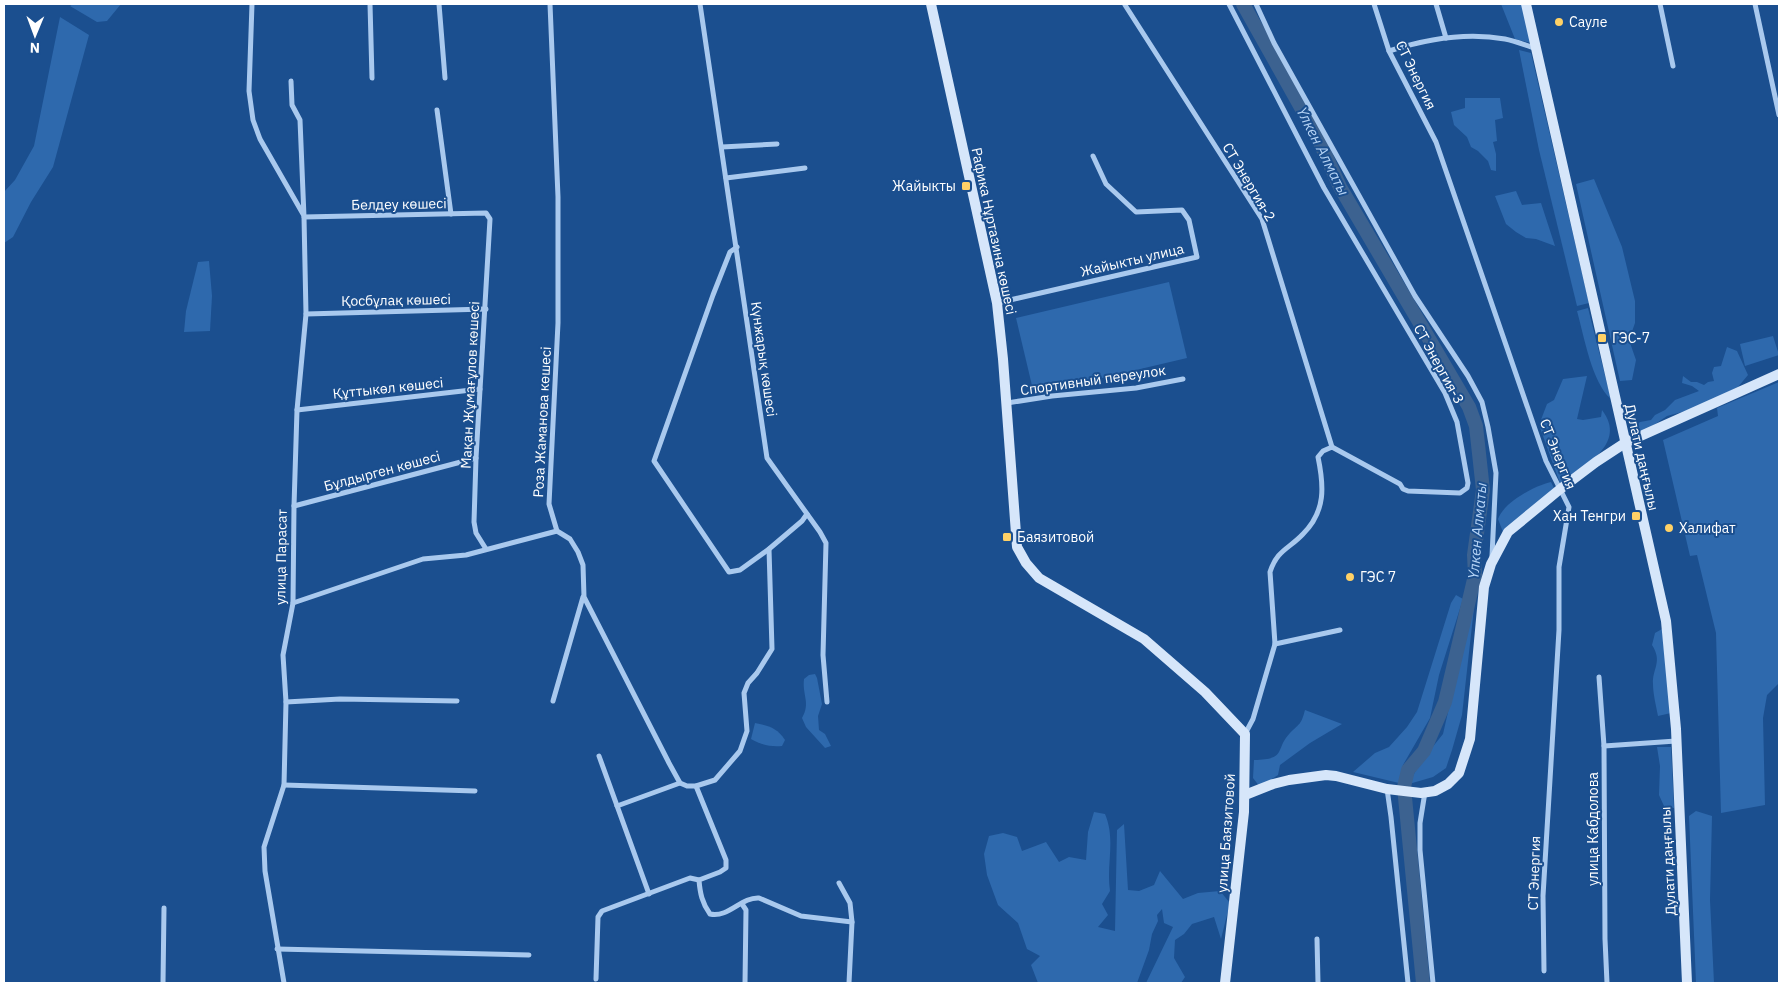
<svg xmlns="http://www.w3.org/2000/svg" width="1783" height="987" font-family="'IBM Plex Sans',sans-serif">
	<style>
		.green { fill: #2e69ad }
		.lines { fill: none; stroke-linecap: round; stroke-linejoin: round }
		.river { stroke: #3c6290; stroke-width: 14 }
		.street { stroke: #a9c9ee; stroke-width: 5 }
		.secondary { stroke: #d6e6fa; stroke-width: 10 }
		.poi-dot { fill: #ffd166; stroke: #1b4f8f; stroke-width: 2 }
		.labels { text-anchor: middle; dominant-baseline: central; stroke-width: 4; stroke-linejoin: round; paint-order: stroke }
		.poi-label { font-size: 14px; fill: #fff; stroke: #1b4f8f; text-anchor: start }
		.street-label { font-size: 14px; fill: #fff; stroke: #1b4f8f }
		.water-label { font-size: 15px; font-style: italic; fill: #b5d3f5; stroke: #1b4f8f }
	</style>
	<rect width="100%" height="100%" fill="#1b4f8f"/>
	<g class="green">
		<polygon points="73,4 121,4 107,21 97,22 70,6"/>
		<polygon points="1501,4 1523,4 1531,43 1515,39"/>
		<polygon points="60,17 89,35 53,167 31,202 13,237 4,243 4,192 15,180 34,146"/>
		<polygon points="1519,50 1531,53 1589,303 1577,306 1539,150"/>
		<polygon points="1465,98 1500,98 1503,118 1495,120 1497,141 1493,142 1496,154 1496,171 1491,170 1488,161 1478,151 1471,147 1467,137 1454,125 1451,112 1465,108"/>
		<polygon points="1594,179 1622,247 1635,301 1635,323 1629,340 1636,360 1632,380 1620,381 1576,184"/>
		<polygon points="1516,191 1522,205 1541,203 1555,246 1536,239 1526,238 1516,232 1506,224 1495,196"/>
		<polygon points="209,261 212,296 210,331 184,332 186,311 198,262"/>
		<polygon points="1169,282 1187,358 1034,394 1016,318"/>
		<path d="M1588,308l23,91c-19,-16 -27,-63 -34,-88z"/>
		<polygon points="1773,336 1779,355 1745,366 1740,344"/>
		<polygon points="1727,347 1737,351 1748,375 1738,387 1693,409 1667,416 1648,429 1641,432 1636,426 1640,422 1651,420 1655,415 1665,410 1675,400 1699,391 1692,386 1682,383 1683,376 1691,382 1697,382 1704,385 1708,382 1714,381 1712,373 1714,367 1721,366"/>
		<path d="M1587,376l-10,43 6,1 18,-3 1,-7c26,34 -18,56 -42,73l-21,-58 8,-21 7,-4 9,-21z"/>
		<polygon points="1779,382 1779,683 1767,695 1763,718 1765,805 1721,813 1716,633 1697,555 1690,556 1663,440 1718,416 1717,408"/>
		<path d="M1551,482l4,8 -52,42 -5,-13c6,-17 36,-33 53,-37z"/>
		<polygon points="1476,590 1462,715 1452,750 1446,768 1433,777 1409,784 1419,764 1443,734"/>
		<polygon points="1456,595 1463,599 1439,675 1430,718 1403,765 1399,783 1353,772 1375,753 1389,747 1407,727 1417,712 1451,603"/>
		<path d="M1662,629l9,84 -13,3c-2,-11 -5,-22 -5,-32 -1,-15 10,-22 -1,-39l3,-12z"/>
		<path d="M815,674l2,4 5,26 -4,12 1,14 6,4 6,12 -6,2 -19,-21 -4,-9c9,-15 0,-23 2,-39l5,-4z"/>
		<path d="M1305,710l37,14 -32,19 -30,22 -2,10 -18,12 -7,-9 1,-18c34,-1 20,-10 36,-27 10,-10 11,-8 15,-23z"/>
		<path d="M755,723c14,3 22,5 30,17l-3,6c-11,1 -21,-1 -31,-7z"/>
		<polygon points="1657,747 1671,747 1674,808 1664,806 1659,795 1660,766"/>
		<polygon points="1696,811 1712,816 1710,900 1714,983 1696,983 1689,816"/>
		<path d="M1094,812l11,2c11,26 1,50 5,77l-8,13 6,11 -10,12 17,4 2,-101 7,-6 4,66 11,1 15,-6 6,-14 23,28 15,-6 22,-2 10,12 -9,36 -7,-22 -22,7 -8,10 -9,6 -1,18 11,19 -4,6h-35l27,-56 -9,-4 -2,-14 -5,6 1,6 -6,13 -3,16 -12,33h-99l-7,-18 9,-9 -13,-7 -9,-26 -20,-18 -11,-30 -3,-21 5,-18 14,-3 14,4 5,14 24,-9 13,20 10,-5 17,3 2,-28z"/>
	</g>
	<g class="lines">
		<polyline class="river" points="1243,4 1317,136 1340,187 1469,407 1476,426 1483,490 1474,555 1475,575 1445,702 1424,751 1408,770 1404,787 1423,983"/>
		<g class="street">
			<polyline points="252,4 249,91 253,120 260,139 303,214"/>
			<polyline points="370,4 372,78"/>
			<polyline points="439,4 445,78"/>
			<polyline points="550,4 558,197 558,323 549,504 557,531 570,539 578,552 583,565 584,597 669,763 680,783 687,786 696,786 715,780 740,751 747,731 744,693 748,683 757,673 772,649 769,549"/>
			<polyline points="700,4 767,458 820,532 826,543 823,655 827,702"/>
			<path d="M1229,4l95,184 121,205 12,29 11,61 -1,5 -7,5 -52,-2 -5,-2 -3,-5 -68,-37 -9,4 -5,6c6,29 8,54 -15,77 -14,15 -26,16 -33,38l5,72 -22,75 -8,15"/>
			<polyline points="1256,4 1274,43 1415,296 1468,376 1482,402 1488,427 1496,473 1492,556"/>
			<polyline points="1374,4 1389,51 1436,142 1546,461 1569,507 1559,567 1559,630 1543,896 1544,971"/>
			<polyline points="1436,4 1446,38"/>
			<polyline points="1660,4 1673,66"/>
			<polyline points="1755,4 1779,115"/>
			<polyline points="1125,5 1262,219 1332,447"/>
			<path d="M1389,51c37,-12 78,-19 116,-12 10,2 20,6 30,9"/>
			<polyline points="437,110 451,214"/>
			<polyline points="722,147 777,144"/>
			<polyline points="726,178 805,168"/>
			<polyline points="304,217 486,213 490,219 476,458 474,522 476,533 486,549"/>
			<polyline points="737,247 730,252 713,295 654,461 729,572 740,570 769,549 802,521 807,514"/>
			<polyline points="997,303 1197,257 1189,220 1182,210 1136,212 1106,184 1093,156"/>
			<polyline points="306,314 486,309"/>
			<polyline points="1007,403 1052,396 1136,388 1183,379"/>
			<polyline points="297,410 480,389"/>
			<polyline points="294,506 476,458"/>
			<polyline points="293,603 423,559 466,555 557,531"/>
			<polyline points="1275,644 1340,630"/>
			<polyline points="1599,677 1604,746 1605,939 1607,983"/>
			<polyline points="553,701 583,597"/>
			<polyline points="286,702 340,699 457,701"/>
			<polyline points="1604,746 1676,741"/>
			<polyline points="599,756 649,894"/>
			<polyline points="284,785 475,791"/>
			<path d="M696,786l30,74v8l-6,4 -21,8c1,13 3,23 11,34 19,4 31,-17 49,-16l42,18 51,6 -3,61"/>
			<polyline points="1387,789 1391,817 1408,983"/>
			<polyline points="1425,792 1420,823 1420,850 1433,983"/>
			<polyline points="617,806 680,783"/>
			<polyline points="839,883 850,903 852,922"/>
			<polyline points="742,904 746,910 745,983"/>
			<polyline points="1317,939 1318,983"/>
			<polyline points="277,949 529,955"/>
			<polyline points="596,979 598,917 602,911 690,878 699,880"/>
			<polyline points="163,983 164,908"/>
			<polyline points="284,983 265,871 264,847 284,785 286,702 283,655 293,603 294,506 297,410 306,314 304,217 300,120 292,105 291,81"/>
		</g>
		<g class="secondary">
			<polyline points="931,4 997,303 1003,359 1017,547 1026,563 1039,578 1144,639 1205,692 1245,734 1244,812 1225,983"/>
			<polyline points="1526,4 1666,621 1676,729 1687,983"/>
			<polyline points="1245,795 1273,784 1289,780 1326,775 1336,776 1387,789 1421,793 1435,791 1448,784 1459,773 1470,739 1484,587 1491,564 1508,532 1559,490 1596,462 1625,443 1779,374"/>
		</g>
	</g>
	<g class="poi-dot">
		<circle cx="1559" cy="22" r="5"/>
		<rect x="961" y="181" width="10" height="10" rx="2.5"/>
		<rect x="1597" y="333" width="10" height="10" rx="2.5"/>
		<rect x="1631" y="511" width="10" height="10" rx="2.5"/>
		<circle cx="1669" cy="528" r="5"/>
		<rect x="1002" y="532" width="10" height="10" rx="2.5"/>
		<circle cx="1350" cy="577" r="5"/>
	</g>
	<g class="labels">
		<g class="poi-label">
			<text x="1569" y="22">Сауле</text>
			<text x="956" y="186" text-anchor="end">Жайыкты</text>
			<text x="1612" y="338">ГЭС-7</text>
			<text x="1626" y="516" text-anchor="end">Хан Тенгри</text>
			<text x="1679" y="528">Халифат</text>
			<text x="1017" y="537">Баязитовой</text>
			<text x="1360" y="577">ГЭС 7</text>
		</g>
		<g class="street-label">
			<text transform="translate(1416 75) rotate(64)">СТ Энергия</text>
			<text transform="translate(1249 182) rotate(59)">СТ Энергия-2</text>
			<text transform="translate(399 204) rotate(-1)">Белдеу көшесі</text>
			<text transform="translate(994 231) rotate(78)">Рафика Нұртазина көшесі</text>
			<text transform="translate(1132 260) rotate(-13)">Жайыкты улица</text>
			<text transform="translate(396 300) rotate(-1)">Қосбұлақ көшесі</text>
			<text transform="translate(764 359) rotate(82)">Күнжарық көшесі</text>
			<text transform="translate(1439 364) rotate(61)">СТ Энергия-3</text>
			<text transform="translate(1093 380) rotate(-8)">Спортивный переулок</text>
			<text transform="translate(470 385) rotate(-87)">Мақан Жұмағұлов көшесі</text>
			<text transform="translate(388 388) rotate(-6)">Құттыкөл көшесі</text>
			<text transform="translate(542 422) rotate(-87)">Роза Жаманова көшесі</text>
			<text transform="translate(1558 454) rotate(68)">СТ Энергия</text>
			<text transform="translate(1642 457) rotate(77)">Дулати даңғылы</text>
			<text transform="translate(382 471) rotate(-15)">Бұлдырген көшесі</text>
			<text transform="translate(281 557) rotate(-89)">улица Парасат</text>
			<text transform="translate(1593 829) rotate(-90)">улица Кабдолова</text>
			<text transform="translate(1226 833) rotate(-86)">улица Баязитовой</text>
			<text transform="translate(1668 861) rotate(-93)">Дулати даңғылы</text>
			<text transform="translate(1534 873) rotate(-88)">СТ Энергия</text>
		</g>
		<g class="water-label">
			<text transform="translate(1323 151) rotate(63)">Үлкен Алматы</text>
			<text transform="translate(1477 531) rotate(-85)">Үлкен Алматы</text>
		</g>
	</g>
	<rect width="1783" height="987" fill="none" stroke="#ffffff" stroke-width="10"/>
	<g transform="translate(35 35) rotate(181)" stroke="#1b4f8f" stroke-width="4" paint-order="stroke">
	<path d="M0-4L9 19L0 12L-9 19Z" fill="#ffffff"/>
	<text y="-8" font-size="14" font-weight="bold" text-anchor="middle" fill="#ffffff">N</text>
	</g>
</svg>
